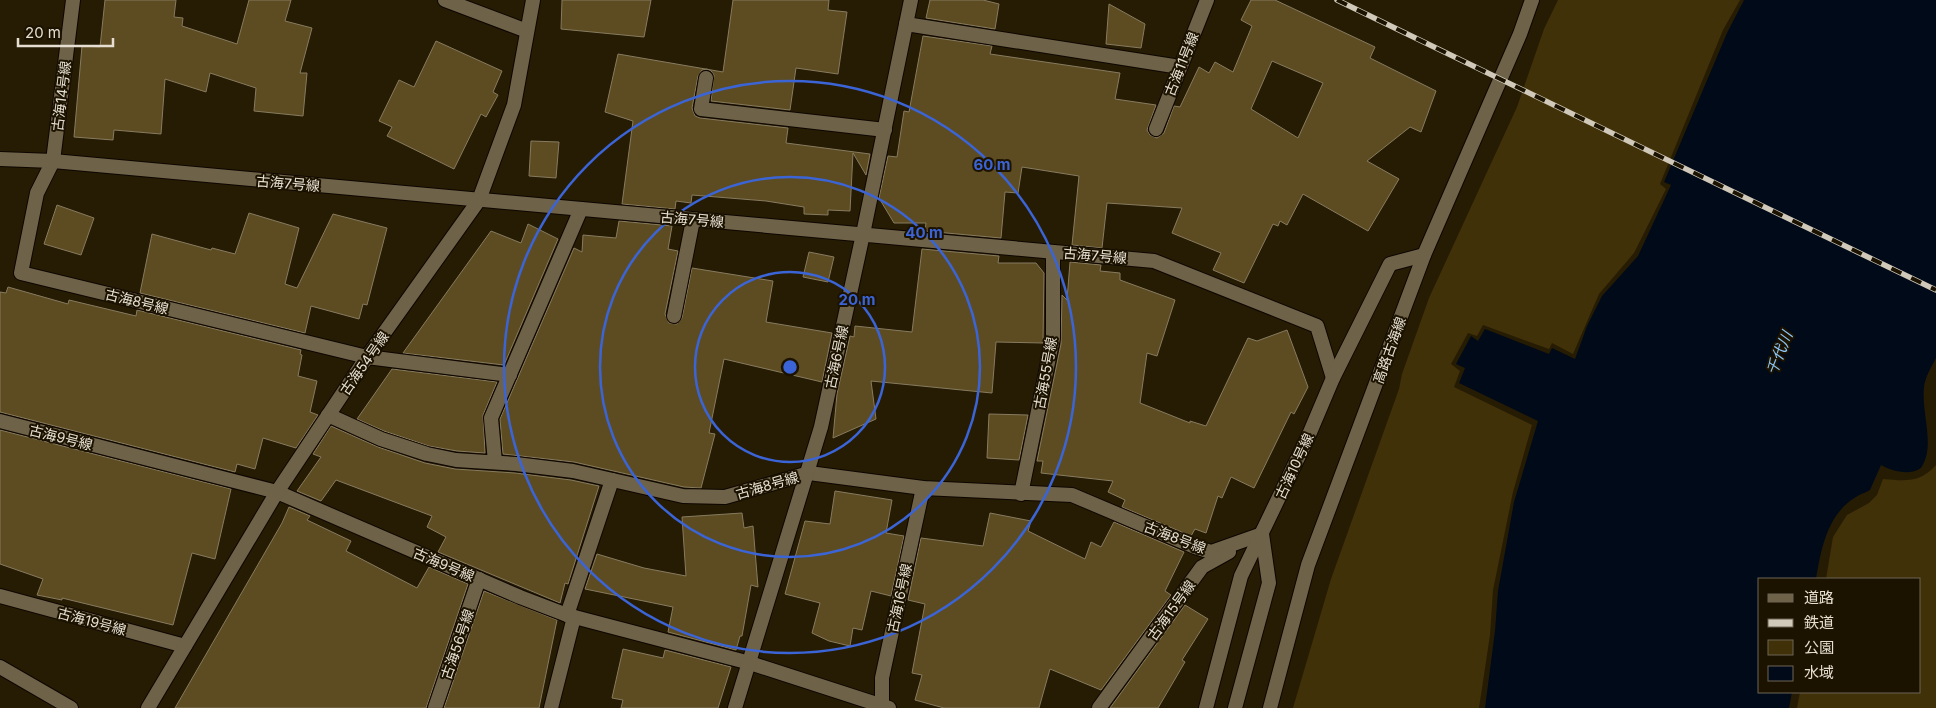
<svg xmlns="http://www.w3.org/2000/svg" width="1936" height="708" font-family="Inter,'Noto Sans JP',sans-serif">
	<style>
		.green { fill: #403108 }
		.water { fill: #000a18 }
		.building { fill: #5d4c21; stroke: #877b60; fill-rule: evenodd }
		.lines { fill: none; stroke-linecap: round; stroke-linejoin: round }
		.minor-casing { stroke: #0e0600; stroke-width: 16 }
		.secondary-casing { stroke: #0e0600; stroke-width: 16 }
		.minor { stroke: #6e6248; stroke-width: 14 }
		.secondary { stroke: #6e6248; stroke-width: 14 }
		.rail-casing { stroke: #d0c9b9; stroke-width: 5.5 }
		.rail { stroke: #1c1200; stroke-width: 4; stroke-dasharray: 11; stroke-linecap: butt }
		.ring { fill: none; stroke: #3b64d7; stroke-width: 2.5 }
		.labels { text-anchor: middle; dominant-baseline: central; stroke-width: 4; stroke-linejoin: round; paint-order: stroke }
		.street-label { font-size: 14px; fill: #e6dfd1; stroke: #1c1200 }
		.water-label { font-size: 15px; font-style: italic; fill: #8ac6f8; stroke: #1c1200 }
		.centre { fill: #3b64d7; stroke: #1c1200; stroke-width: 2.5 }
		.ring-label { font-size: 15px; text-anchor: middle; font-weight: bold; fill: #3b64d7; stroke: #1c1200; stroke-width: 4; stroke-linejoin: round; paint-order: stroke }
	</style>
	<rect width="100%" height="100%" fill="#261c04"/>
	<g class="green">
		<polygon points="1558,0 1740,0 1723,30 1660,184 1666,189 1634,253 1599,294 1573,354 1552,343 1549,349 1483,325 1477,336 1468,333 1451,364 1460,371 1454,387 1532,425 1513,492 1493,590 1490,635 1479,708 1293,708 1331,579 1399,389 1402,374 1429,298 1517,107 1544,29"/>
		<path d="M1936,465v243h-139l3,-16h120v-113h-94l7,-42 14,-22 22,-12 8,-8 6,-16c23,2 37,4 53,-14z"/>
	</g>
	<path class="water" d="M1744,0h192v358c-4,8 -11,19 -12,29 -3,27 12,59 -3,81 -12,8 -29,3 -40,-3l-11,25c-5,3 -10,4 -14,7 -29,17 -35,53 -40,82h-56v113h32l-3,16h-304l10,-77 3,-40 16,-89 24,-81 -79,-38 6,-15 -9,-4 15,-28 7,5 7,-12 64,25 3,-6 23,11 12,-33 15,-30 36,-40 33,-71 -7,-3 63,-149z"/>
	<g class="building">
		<polygon points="105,0 176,0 174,17 183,18 182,26 237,44 249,0 291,0 285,21 312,28 300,73 307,73 303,116 254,111 256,88 210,73 206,92 165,79 161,134 114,130 113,140 74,137 82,46 100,47"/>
		<polygon points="562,0 651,0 644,37 561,29"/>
		<polygon points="733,0 829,0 828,10 847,12 838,74 796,68 790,110 711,101 714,75 711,71 707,69 702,70 698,76 692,108 695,116 700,118 788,128 786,143 870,154 866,175 853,153 850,211 828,210 828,215 804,214 804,207 766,201 692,195 691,203 676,201 675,209 622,204 633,121 605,112 618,54 723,72"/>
		<polygon points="930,0 983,0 999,4 995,29 926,18"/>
		<path d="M1251,0h24l100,47 -5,11 66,33 -15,41 -11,-5 -43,34 32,18 -31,52 -65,-37 -16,31 -7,-4 -2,5 -5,-2 -29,59 -31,-13 8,-17 -49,-20 10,-25 -75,-5 -5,45 -30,-3 7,-69 -57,-9 -4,26 -13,-1 -4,46 -76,-7 1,-8h-32l-15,-25 9,-42 9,1 7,-46 5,1 14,-76 69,10 -2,8 130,19 -5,26 41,6 -9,25 3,5 7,3 7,-5 10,-27 6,1 19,-40 10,6 6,-11 18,10 19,-46 -11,-6zM1272,61l51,22 -25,55 -47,-29z"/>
		<polygon points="1109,4 1145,24 1141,48 1106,44"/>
		<polygon points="436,41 502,71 493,92 498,95 486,117 481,114 454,169 387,136 392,127 379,121 399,80 414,87"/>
		<polygon points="531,141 559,142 556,178 529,176"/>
		<polygon points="57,205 94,218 81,255 44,244"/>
		<polygon points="249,213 299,228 285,284 297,288 333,214 387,228 367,305 363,304 359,319 311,306 305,333 140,293 152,234 211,250 212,248 235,254"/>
		<polygon points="619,221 672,226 668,249 678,251 665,314 669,323 677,324 682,318 692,268 773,281 766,322 832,333 822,382 724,359 709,433 715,434 701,488 684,487 574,462 503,454 500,419 574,248 582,252 583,235 616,238"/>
		<polygon points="528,224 558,239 504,365 403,353 491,231 521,243"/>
		<polygon points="922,249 999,256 998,263 1036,263 1044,273 1043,343 996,342 992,393 871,381 876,419 833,438 837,394 850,336 854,337 855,326 912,332"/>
		<polygon points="809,252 834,257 828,282 803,277"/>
		<polygon points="1070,262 1101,265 1100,271 1120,273 1120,280 1175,300 1157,356 1147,353 1140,403 1190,423 1190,421 1206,426 1248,338 1257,341 1287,330 1308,387 1294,414 1291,412 1254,488 1231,477 1222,498 1218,496 1206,533 1195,529 1191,536 1122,507 1125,500 1108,492 1113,481 1041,473 1043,461 1037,461 1061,344 1062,295 1067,300"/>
		<polygon points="8,287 68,304 69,300 136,316 137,310 301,350 300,354 302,355 298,376 317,381 310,412 318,415 296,448 263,438 255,469 237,464 235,472 0,412 0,292 6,293"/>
		<polygon points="392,369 497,382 483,415 485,453 457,451 429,446 384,431 357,419"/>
		<polygon points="989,414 1028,415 1019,460 987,458"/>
		<polygon points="331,426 378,447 425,463 455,469 515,473 571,480 599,486 568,584 565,583 560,603 438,552 446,537 427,527 432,516 336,480 321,501 297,491 321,457 313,454"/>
		<polygon points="0,430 231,489 215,559 192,553 173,625 62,598 62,600 37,595 43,579 0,564"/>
		<polygon points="835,491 892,500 886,533 904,536 891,596 871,591 862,630 853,628 850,646 829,641 812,633 820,603 785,594 805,521 830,524"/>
		<polygon points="289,507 310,516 307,520 351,541 346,551 417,588 429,567 468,584 426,708 175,708 282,523"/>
		<polygon points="742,513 744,528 753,526 758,587 751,585 742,636 740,636 736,650 668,632 673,607 585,589 597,554 644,568 686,576 682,517"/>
		<polygon points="990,513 1031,521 1028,531 1085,559 1091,542 1101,547 1114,522 1184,552 1165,591 1171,595 1101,690 1050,669 1039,708 944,708 915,700 922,675 912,673 925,604 908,600 921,538 983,546"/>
		<polygon points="484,591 557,620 539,708 444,708"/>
		<polygon points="1185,605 1208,619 1182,660 1185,662 1158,708 1110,708"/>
		<polygon points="623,649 663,658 665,650 731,667 718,708 621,708 623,700 612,698"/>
	</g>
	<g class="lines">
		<defs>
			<g id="minor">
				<polyline points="73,0 53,161 37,193 21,273 367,357 510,375"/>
				<polyline points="445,0 527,31"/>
				<polyline points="906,24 1180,67"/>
				<polyline points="706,78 701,109 885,130"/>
				<polyline points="1156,129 1207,0"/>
				<polyline points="0,159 53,161 1154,261 1317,326 1333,378"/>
				<polyline points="674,316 693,220"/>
				<polyline points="328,415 381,439 427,454 456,460 516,464 573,471 683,496 725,497 809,473 923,488 1072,495 1195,547 1211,552 1262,534"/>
				<polyline points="0,421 277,492 520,597 567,615 750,663 889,708"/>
				<polyline points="495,462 491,418 581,209"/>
				<polyline points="1021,494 1053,338 1053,252"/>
				<polyline points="0,596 185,646"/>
				<polyline points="567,615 612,480"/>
				<polyline points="0,667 71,708"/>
				<polyline points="148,708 277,492 367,357 479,200 514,105 533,0"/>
				<polyline points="435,708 479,579"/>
				<polyline points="551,708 574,617"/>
				<polyline points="735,708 821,427 863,234 911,0"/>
				<polyline points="882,708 882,678 923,488"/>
				<polyline points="1099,708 1202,567 1229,552"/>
				<polyline points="1206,708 1241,576 1308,437 1333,378 1390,264 1424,255"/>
				<polyline points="1235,708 1269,583 1262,534"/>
			</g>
			<polyline id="secondary" points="1270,708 1308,565 1424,255 1520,34 1532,0"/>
		</defs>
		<use href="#minor" class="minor-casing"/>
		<use href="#secondary" class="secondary-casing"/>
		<use href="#minor" class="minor"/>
		<use href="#secondary" class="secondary"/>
		<defs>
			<polyline id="rail" points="1337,0 1936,290"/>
		</defs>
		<use href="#rail" class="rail-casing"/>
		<use href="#rail" class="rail"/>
	</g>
	<g class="ring">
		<circle cx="790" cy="367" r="95"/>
		<circle cx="790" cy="367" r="190"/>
		<circle cx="790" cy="367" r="286"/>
	</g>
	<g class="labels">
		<g class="street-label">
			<text transform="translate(1181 64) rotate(-68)">古海11号線</text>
			<text transform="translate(61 96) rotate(-83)">古海14号線</text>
			<text transform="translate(288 183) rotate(5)">古海7号線</text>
			<text transform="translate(692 219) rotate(5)">古海7号線</text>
			<text transform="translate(1095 255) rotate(5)">古海7号線</text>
			<text transform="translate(137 301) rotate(14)">古海8号線</text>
			<text transform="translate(1389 350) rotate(-70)">高路古海線</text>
			<text transform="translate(836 357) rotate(-78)">古海6号線</text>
			<text transform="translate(364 363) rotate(-55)">古海54号線</text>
			<text transform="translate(1045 373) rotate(-80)">古海55号線</text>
			<text transform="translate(61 437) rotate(14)">古海9号線</text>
			<text transform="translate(1294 466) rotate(-65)">古海10号線</text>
			<text transform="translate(767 485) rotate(-16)">古海8号線</text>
			<text transform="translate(1175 537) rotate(21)">古海8号線</text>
			<text transform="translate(444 564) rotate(23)">古海9号線</text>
			<text transform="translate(899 598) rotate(-78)">古海16号線</text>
			<text transform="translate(1171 610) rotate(-54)">古海15号線</text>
			<text transform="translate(92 621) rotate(15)">古海19号線</text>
			<text transform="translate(457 644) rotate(-71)">古海56号線</text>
		</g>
		<g class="water-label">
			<text transform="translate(1779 353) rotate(-68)">千代川</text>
		</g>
	</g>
	<circle cx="790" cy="367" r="8" class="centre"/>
	<g class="ring-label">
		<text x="992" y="170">60 m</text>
		<text x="924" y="238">40 m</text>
		<text x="857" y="305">20 m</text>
	</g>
	<rect x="1758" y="578" width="162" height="115" fill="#1c1200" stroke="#6d6454"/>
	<rect x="1768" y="594" width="25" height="8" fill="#6e6248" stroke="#6d6454"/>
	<text x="1804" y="603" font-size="15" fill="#e6dfd1">道路</text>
	<rect x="1768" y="619" width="25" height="8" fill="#d0c9b9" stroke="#6d6454"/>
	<text x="1804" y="628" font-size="15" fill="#e6dfd1">鉄道</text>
	<rect x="1768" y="640" width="25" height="15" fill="#403108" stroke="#6d6454"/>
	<text x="1804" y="653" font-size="15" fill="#e6dfd1">公園</text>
	<rect x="1768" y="666" width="25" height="15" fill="#000a18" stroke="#6d6454"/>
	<text x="1804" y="678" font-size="15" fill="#e6dfd1">水域</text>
	<path d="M18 38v8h95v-8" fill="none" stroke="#e6dfd1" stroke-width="2.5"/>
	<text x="25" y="38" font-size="15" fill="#e6dfd1" stroke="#1c1200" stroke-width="4" paint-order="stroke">20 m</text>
</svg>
